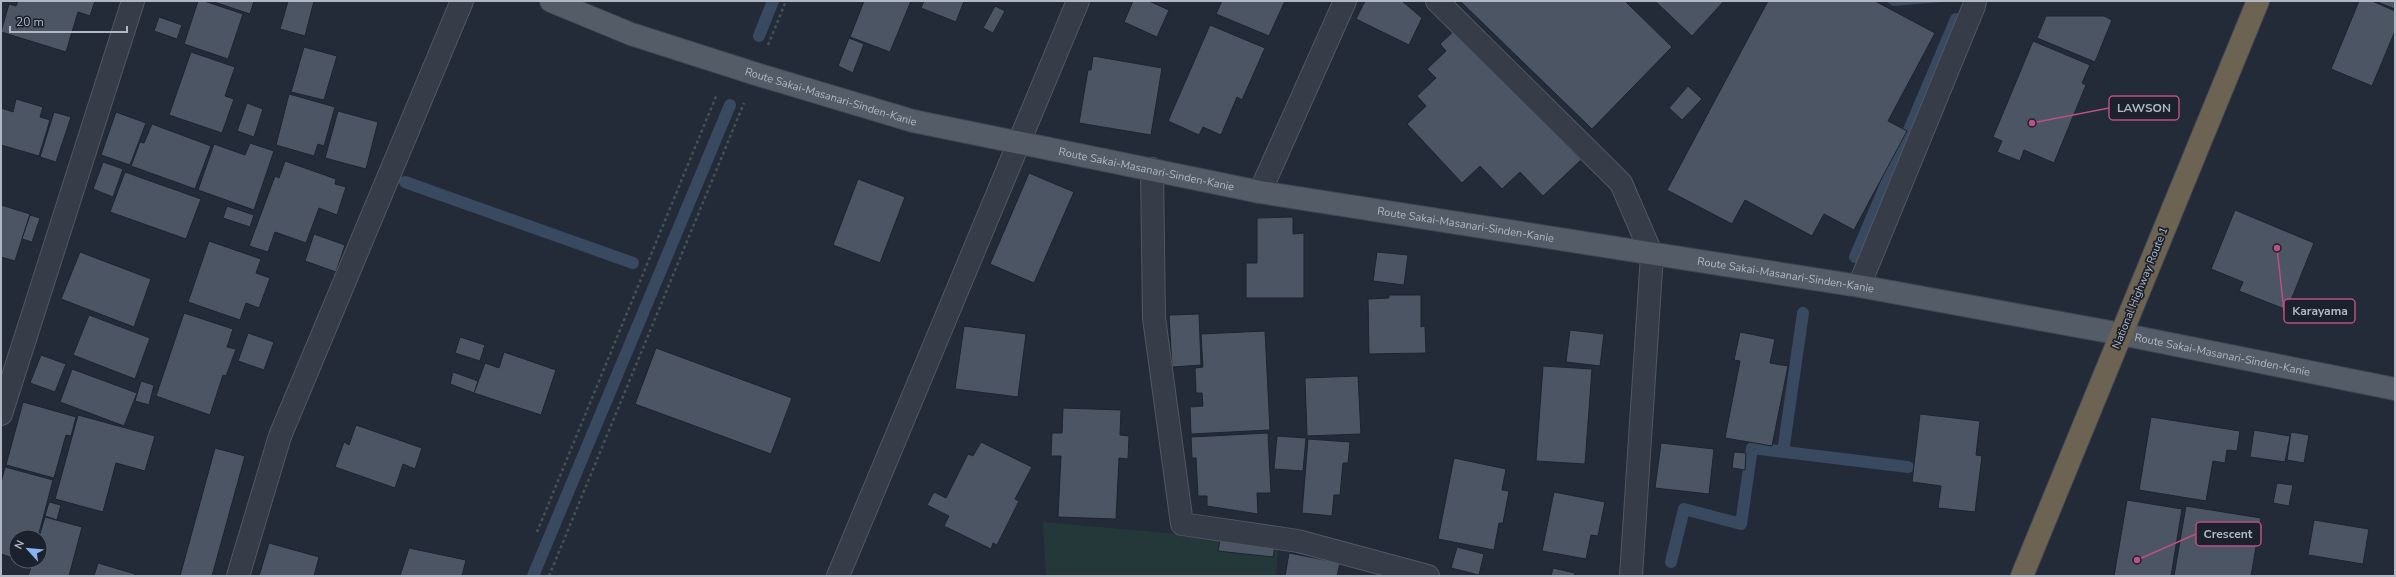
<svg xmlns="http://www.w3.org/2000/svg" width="2396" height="577" font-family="'Nunito Sans',sans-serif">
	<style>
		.green { fill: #253839 }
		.water { fill: #394960 }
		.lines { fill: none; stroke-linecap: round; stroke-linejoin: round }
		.stream { stroke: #394960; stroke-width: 12 }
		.building { fill: #4b5563; stroke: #1d242f }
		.minor-casing { stroke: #515863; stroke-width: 24 }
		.major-casing { stroke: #3f4651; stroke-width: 24 }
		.highway-casing { stroke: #414853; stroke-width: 24 }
		.path { stroke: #425356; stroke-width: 2.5; stroke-dasharray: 3 3; stroke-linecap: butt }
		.minor { stroke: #363d48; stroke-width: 22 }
		.major { stroke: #545c68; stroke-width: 22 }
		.highway { stroke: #6d6353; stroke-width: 22 }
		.labels { text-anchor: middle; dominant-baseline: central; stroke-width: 3.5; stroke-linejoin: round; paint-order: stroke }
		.street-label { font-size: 11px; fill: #b1b8c4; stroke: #1b222d }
		.leader { fill: none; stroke: #bc5080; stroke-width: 1.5 }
		.callout-dot { fill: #bc5080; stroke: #1b222d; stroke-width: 1.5 }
		.callout { fill: #1b222d; stroke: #bc5080; stroke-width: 1.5 }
		.callout-label { font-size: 12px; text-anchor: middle; font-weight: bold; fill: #b1b8c4 }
	</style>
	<rect width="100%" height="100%" fill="#222b37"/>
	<polygon class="green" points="1043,522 1278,543 1276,576 1046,576"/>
	<polygon class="water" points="1885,1 1954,1 1893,6"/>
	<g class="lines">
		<g class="stream">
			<polyline points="759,36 773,1"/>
			<polyline points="405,182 633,263"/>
			<polyline points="1855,257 1956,19"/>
			<polyline points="1783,452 1803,313"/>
			<polyline points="1671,562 1684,509 1741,524 1752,448 1908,467"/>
			<polyline points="533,576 730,105"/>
		</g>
	</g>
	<g class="building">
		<polygon points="18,1 95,1 90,16 78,12 66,52 1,32 9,4 16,6"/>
		<polygon points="198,1 204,1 243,14 228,59 184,44"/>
		<polygon points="211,1 254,1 250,14"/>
		<polygon points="288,1 314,1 305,36 280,29"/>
		<polygon points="864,1 911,1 890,52 850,37"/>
		<polygon points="924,1 964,1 956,22 921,8"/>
		<polygon points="1133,1 1149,1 1169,10 1157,37 1124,22"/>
		<polygon points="1222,1 1285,1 1269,36 1216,14"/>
		<polygon points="1365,1 1402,1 1422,18 1409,45 1356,19"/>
		<polygon points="1460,1 1625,1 1672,47 1592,129"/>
		<polygon points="1655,1 1724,1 1692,36"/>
		<polygon points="1768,1 1875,1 1935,33 1888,121 1907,131 1854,230 1824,214 1812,236 1745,200 1732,224 1667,190"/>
		<polygon points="2359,1 2372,1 2395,11 2395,31 2372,86 2331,69"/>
		<polygon points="2375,1 2395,1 2395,9"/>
		<polygon points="995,6 1005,11 993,33 983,28"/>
		<polygon points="2046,16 2104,16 2112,20 2095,62 2037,38"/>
		<polygon points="159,17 182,25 177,39 154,31"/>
		<polygon points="1210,25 1265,48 1242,100 1237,97 1221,135 1203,127 1199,135 1168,121"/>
		<polygon points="1456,29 1581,160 1543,196 1520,172 1502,189 1480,166 1462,183 1407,124 1426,106 1417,96 1436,78 1427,69 1446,51 1440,44"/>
		<polygon points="849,38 864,44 853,73 838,66"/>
		<polygon points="2033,41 2090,65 2082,83 2086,85 2054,163 2024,150 2020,161 1997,152 2002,141 1993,137"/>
		<polygon points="304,47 337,56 324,100 291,92"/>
		<polygon points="191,52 235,67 225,96 234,99 222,133 169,115"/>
		<polygon points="1093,56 1162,68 1151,135 1079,123 1088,70 1091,70"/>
		<polygon points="1688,86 1702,99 1682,120 1669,108"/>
		<polygon points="289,94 335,107 324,146 318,144 314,156 276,145"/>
		<polygon points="16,99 43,107 40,117 50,120 39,156 1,145 1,108 13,112"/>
		<polygon points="247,103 263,109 254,137 237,131"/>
		<polygon points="338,111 378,122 366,169 325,158"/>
		<polygon points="54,112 71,117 56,162 40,157"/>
		<polygon points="116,112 146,123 130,165 101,155"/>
		<polygon points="152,124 211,146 195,189 131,166 140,142 144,143"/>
		<polygon points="250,143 274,151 254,210 198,190 214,144 245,155"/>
		<polygon points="285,161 336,179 335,184 346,187 337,215 319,208 306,243 275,232 268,252 249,246 275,176 279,178"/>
		<polygon points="103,162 123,169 113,197 93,189"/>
		<polygon points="125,172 201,199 186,239 110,212"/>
		<polygon points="1029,173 1074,192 1034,283 990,264"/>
		<polygon points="858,179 905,197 880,263 833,245"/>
		<polygon points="1,205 30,214 15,261 1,257"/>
		<polygon points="227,206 254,215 250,227 223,218"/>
		<polygon points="2235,210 2314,243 2287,310 2239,291 2243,282 2211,269"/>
		<polygon points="30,215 40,218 32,242 22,239"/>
		<polygon points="1293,217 1293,234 1304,233 1304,298 1246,298 1246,263 1257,263 1257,218"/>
		<polygon points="314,234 345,245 336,272 305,261"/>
		<polygon points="209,241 261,259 256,273 270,278 259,308 246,303 240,320 188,302"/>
		<polygon points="80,252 151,279 134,327 61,299"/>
		<polygon points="1377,252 1408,255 1404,285 1373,281"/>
		<polygon points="1389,295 1421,295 1421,327 1425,326 1426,353 1369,354 1368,299 1389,298"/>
		<polygon points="184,313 233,329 227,347 236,349 226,376 223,375 210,415 156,396"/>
		<polygon points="1199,314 1201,365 1172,367 1169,315"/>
		<polygon points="89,315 150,338 135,379 73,355"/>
		<polygon points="964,326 1026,334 1018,397 955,389"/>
		<polygon points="1570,330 1604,334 1600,366 1566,362"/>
		<polygon points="1265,331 1270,430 1191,434 1190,407 1203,406 1202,393 1196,393 1195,368 1203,367 1201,334"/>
		<polygon points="1740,332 1775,339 1770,363 1788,366 1772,446 1725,438 1740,361 1734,360"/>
		<polygon points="248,333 274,342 264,370 238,361"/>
		<polygon points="460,337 485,345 480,361 455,353"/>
		<polygon points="656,348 792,398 771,454 635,404"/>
		<polygon points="504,352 556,370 541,415 474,393 485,363 499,368"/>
		<polygon points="41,355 66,364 55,392 30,383"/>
		<polygon points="1543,366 1592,369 1585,464 1536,461"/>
		<polygon points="72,369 137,393 124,426 60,402"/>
		<polygon points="453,372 478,381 474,393 450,384"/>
		<polygon points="1358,376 1361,434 1307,436 1305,378"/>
		<polygon points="141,381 154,385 149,405 135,401"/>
		<polygon points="23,402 76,417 71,436 66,435 54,478 6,465"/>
		<polygon points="1063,408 1121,410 1120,435 1129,436 1128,459 1119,458 1116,519 1058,517 1061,456 1051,456 1052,433 1062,433"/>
		<polygon points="1920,414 1980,421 1976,455 1982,456 1975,512 1938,508 1941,486 1912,482"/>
		<polygon points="78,415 155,436 145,471 116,463 103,512 55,499"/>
		<polygon points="2151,417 2240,431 2237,451 2227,450 2225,463 2213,461 2206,501 2139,490"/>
		<polygon points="356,425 422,448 415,469 403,464 395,488 335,467 344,442 349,445"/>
		<polygon points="2254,430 2290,436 2285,462 2250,457"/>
		<polygon points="2291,432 2309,435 2304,463 2287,460"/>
		<polygon points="1268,433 1271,493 1257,493 1258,514 1207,506 1207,496 1198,496 1196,458 1192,458 1191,437"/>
		<polygon points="1277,436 1306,438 1303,471 1274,469"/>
		<polygon points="1308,439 1350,442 1348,463 1343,463 1340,495 1334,495 1332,516 1302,513"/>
		<polygon points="981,442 1032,467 1015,499 1019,501 997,545 993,543 991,549 944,526 949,516 927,505 934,492 946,498 968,454 973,456"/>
		<polygon points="1661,443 1714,449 1709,494 1655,488"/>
		<polygon points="215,448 245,456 212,576 180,576"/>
		<polygon points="1734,452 1746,453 1745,470 1732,468"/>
		<polygon points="1454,458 1506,469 1502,490 1509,491 1503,523 1499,523 1494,550 1438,539"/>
		<polygon points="5,467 53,480 38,537 16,537 16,559 1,554 1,483"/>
		<polygon points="2277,483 2293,485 2289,506 2273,503"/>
		<polygon points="1554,492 1605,502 1598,536 1591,535 1586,559 1542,551"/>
		<polygon points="2127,500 2182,509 2171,576 2114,576"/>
		<polygon points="49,502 61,505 57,520 45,516"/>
		<polygon points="2186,506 2261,518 2251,576 2174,576"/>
		<polygon points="45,517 82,527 69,576 28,576 33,561 40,561 39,537"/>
		<polygon points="2314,520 2369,529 2363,564 2308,555"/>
		<polygon points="1220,540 1275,547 1273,557 1218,551"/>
		<polygon points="269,543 319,557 314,576 259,576"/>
		<polygon points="1457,547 1484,554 1479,575 1451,568"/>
		<polygon points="409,548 466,560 462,576 400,576"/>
		<polygon points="1289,553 1340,563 1337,576 1285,576"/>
		<polygon points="98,563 135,574 134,576 94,576"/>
		<polygon points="1553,568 1575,573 1574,576 1551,576"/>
	</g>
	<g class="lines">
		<defs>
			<g id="minor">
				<polyline points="1437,1 1621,183 1652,255 1631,576"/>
				<polyline points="1152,169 1154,318 1182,524 1298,541 1428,576"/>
				<polyline points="1260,192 1345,1"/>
				<polyline points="1859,286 1974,6 1975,1"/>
				<polyline points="1,414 133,1"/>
				<polyline points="238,576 280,436 462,1"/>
				<polyline points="838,576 1078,1"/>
			</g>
			<g id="major">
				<path id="s1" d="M551,1l80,33 125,40 157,47 347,71 599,94 262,48 274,55"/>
			</g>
			<polyline id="highway" points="2022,576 2258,1"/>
		</defs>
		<use href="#minor" class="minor-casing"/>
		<use href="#major" class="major-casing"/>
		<use href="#highway" class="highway-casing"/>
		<g class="path">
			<polyline points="768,45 786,1"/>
			<polyline points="537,532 717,94"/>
			<polyline points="549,576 744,103"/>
		</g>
		<use href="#minor" class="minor"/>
		<use href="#major" class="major"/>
		<use href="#highway" class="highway"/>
	</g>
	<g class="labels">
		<g class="street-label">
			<text stroke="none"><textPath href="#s1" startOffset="296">Route Sakai-Masanari-Sinden-Kanie</textPath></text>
			<text stroke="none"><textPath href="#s1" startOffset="620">Route Sakai-Masanari-Sinden-Kanie</textPath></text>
			<text stroke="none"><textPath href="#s1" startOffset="944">Route Sakai-Masanari-Sinden-Kanie</textPath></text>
			<text stroke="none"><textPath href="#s1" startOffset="1268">Route Sakai-Masanari-Sinden-Kanie</textPath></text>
			<text transform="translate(2140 288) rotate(-68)">National Highway Route 1</text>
			<text stroke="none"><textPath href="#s1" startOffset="1712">Route Sakai-Masanari-Sinden-Kanie</textPath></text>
		</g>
	</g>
	<path class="leader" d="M2032 123L2109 108M2277 248L2284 311M2137 560L2196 534"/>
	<g class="callout-dot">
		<circle cx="2032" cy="123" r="4"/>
		<circle cx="2277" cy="248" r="4"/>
		<circle cx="2137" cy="560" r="4"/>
	</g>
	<g class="callout">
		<rect x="2109" y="96" width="70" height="24" rx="4"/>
		<rect x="2284" y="299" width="71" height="24" rx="4"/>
		<rect x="2196" y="522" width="65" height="24" rx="4"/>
	</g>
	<g class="callout-label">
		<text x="2144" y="112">LAWSON</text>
		<text x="2320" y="315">Karayama</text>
		<text x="2228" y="538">Crescent</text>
	</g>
	<rect width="2396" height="577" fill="none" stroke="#b1b8c4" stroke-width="4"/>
	<g transform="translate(28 549) rotate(297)"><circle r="19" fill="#1b222d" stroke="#575e69"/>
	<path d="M0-3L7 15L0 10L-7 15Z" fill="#8ab1f0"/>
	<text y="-6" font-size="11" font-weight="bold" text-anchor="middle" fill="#b1b8c4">N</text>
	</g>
	<path d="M10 26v6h117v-6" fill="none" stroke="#b1b8c4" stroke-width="2"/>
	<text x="16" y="26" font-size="12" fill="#b1b8c4" stroke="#1b222d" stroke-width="3" paint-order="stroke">20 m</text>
</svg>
